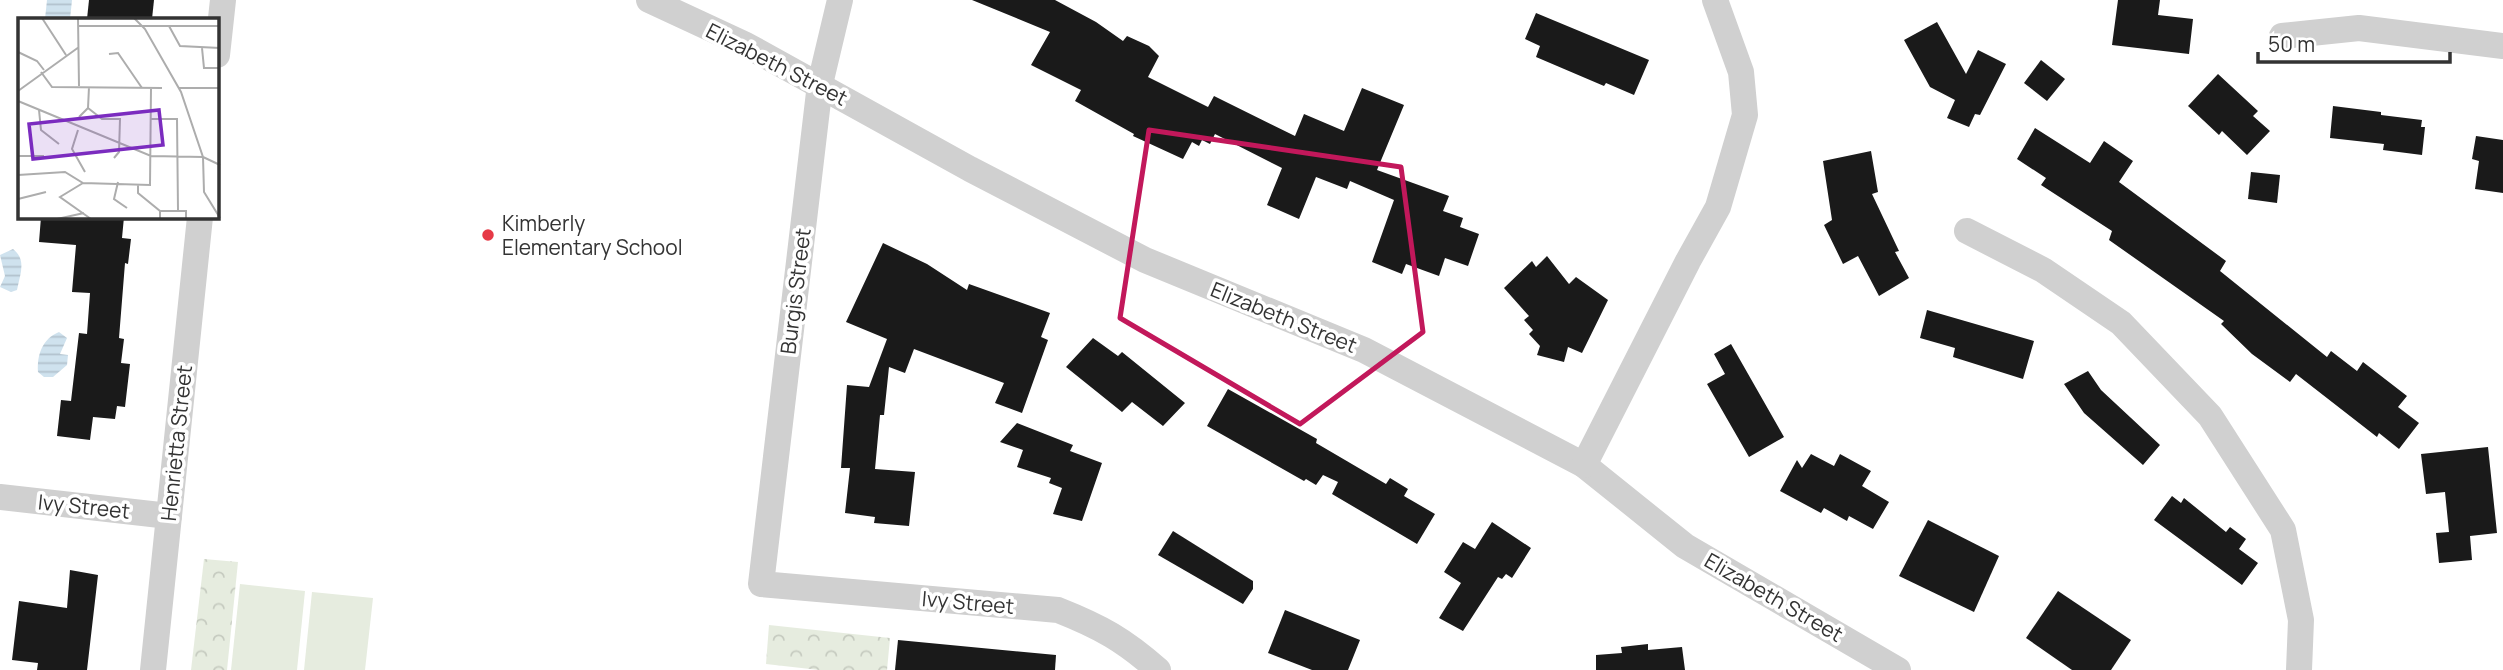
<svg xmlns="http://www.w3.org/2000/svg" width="2503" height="670" font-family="Manrope,sans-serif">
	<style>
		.grass { fill: #e6ecdf }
		.park { fill: url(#park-crowns) }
		.water { fill: url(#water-rules) }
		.building { fill: #1a1a1a }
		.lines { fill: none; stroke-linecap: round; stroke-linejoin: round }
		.minor { stroke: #d0d0d0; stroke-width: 26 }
		.marked { fill: none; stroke: #c2185b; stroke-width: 5; stroke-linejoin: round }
		.poi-dot { fill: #e63946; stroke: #fff; stroke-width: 2.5 }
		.labels { text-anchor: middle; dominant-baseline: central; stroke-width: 7; stroke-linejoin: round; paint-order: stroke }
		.street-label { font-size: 21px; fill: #333; stroke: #fff }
		.poi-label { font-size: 21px; fill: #333; stroke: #fff; text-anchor: start }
		.inset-road { fill: none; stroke: #adadad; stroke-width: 2 }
		.view { fill: #7b2cbf; fill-opacity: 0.15; stroke: #7b2cbf; stroke-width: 3.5 }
		.inset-edge { fill: none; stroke: #333; stroke-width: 3.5 }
	</style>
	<defs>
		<pattern id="park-crowns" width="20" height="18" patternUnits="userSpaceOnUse" patternTransform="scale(1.75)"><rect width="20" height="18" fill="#e6ecdf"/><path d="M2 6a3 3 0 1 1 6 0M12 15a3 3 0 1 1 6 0" fill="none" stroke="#c6cbc0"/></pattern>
		<pattern id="water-rules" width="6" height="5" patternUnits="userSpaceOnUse" patternTransform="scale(1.75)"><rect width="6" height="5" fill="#cfe2ee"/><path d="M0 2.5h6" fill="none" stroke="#b2c2cd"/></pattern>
	</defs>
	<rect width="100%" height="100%" fill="#fff"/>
	<g class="grass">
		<polygon points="240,584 305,591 297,670 231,670"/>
		<polygon points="312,592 373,598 365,670 304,670"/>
	</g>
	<g class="park">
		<polygon points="204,559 238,562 227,670 191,670"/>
		<polygon points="769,625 890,638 887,670 819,670 766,664"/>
	</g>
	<g class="water">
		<polygon points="47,0 72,0 70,19 45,19"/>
		<path d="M13,249c14,11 7,25 4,41l-6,2 -11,-5 5,-11 -5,-21z"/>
		<path d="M59,332l8,6 -7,16 8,1 -1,10 -14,12h-9l-6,-5c-1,-17 4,-33 21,-40z"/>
	</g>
	<g class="building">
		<polygon points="89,0 154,0 152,19 87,19"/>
		<polygon points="972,0 1055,0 1096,22 1123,41 1127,36 1149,46 1159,56 1148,77 1208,107 1214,96 1295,136 1304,114 1344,131 1362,88 1404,105 1377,170 1449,196 1443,211 1463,218 1460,227 1479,234 1468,266 1445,258 1439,276 1406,264 1402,274 1372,262 1394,200 1350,181 1347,189 1316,177 1299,219 1267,205 1282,168 1215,134 1210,144 1202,140 1199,146 1192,142 1183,159 1133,136 1134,134 1075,101 1081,90 1031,65 1050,32"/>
		<polygon points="2118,0 2160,0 2158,15 2193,19 2189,54 2112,45"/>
		<polygon points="1536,13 1649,60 1634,95 1606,83 1604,86 1536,57 1540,46 1525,39"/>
		<polygon points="1937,22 1966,74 1978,50 2006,64 1980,115 1975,114 1969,127 1947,118 1955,100 1930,87 1904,40"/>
		<polygon points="2041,60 2065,79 2047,101 2024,83"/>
		<polygon points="2218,74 2258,111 2253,116 2270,131 2247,155 2222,131 2219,135 2188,106"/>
		<polygon points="2333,106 2381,112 2381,115 2422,120 2421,127 2425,127 2422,155 2383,150 2384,144 2330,138"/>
		<polygon points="2035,128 2090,163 2104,141 2133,161 2119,182 2226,261 2220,271 2327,357 2331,351 2357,371 2363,362 2407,396 2398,407 2419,423 2399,449 2379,433 2377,437 2296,374 2290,382 2252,354 2221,324 2224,321 2109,240 2112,231 2041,185 2046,178 2017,159"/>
		<polygon points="2476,136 2503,140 2503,193 2475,189 2479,161 2472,159"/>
		<polygon points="1871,151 1878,192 1872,194 1899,251 1895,252 1909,278 1879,296 1858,256 1843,264 1824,225 1832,220 1823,161"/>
		<polygon points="2251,172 2280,175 2277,203 2248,199"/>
		<polygon points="41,217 124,217 122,238 131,239 128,264 125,263 119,338 124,339 121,363 130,364 125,407 117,406 115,419 93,417 90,440 57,436 61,400 71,401 79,333 87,334 90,293 72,292 76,245 39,242"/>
		<polygon points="883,243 927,264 967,290 969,284 1050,313 1041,337 1048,340 1022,413 995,403 1004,383 914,349 905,373 889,367 884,415 880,415 875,469 915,472 909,526 874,523 875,517 845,513 850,468 841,468 847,385 869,387 887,339 846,322"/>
		<polygon points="1547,256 1569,284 1576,277 1608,300 1582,353 1568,347 1564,362 1537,355 1540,346 1529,334 1533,330 1524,320 1529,316 1504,288 1532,261 1536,267"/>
		<polygon points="1927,310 2034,341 2023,379 1953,357 1955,348 1920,338"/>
		<polygon points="1093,338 1118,356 1122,352 1185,403 1163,426 1132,402 1122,412 1066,367"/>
		<polygon points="1731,344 1784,437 1749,457 1707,384 1725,374 1714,354"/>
		<polygon points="2088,371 2101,390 2160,445 2143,465 2084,413 2064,384"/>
		<polygon points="1228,389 1317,439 1316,443 1386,484 1390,478 1408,489 1404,496 1435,514 1417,544 1332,494 1338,482 1323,475 1316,485 1306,479 1304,481 1207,426"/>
		<polygon points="1017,423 1073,445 1070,451 1102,463 1082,521 1053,514 1062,488 1049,483 1051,478 1017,467 1023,450 1000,442"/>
		<polygon points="2488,447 2497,533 2470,536 2472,560 2439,563 2436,533 2449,532 2445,492 2426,494 2421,454"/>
		<polygon points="1811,454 1834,466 1840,454 1871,471 1862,486 1889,502 1873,529 1849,516 1847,521 1824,508 1821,513 1780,491 1797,460 1802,468"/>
		<polygon points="2172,496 2181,503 2184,498 2226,532 2230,527 2246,539 2239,549 2258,563 2242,585 2154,520"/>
		<polygon points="1928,520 1999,556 1974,612 1899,576"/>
		<polygon points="1492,522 1531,548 1512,578 1506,574 1502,579 1498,577 1463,631 1439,618 1461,583 1444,572 1463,542 1475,549"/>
		<polygon points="1173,531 1253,581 1253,589 1243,604 1158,555"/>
		<polygon points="70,570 98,575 87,670 37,670 38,663 12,660 19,601 67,608"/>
		<polygon points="2058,591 2131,640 2111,670 2072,670 2026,638"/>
		<polygon points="1285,610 1360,640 1348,670 1312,670 1268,653"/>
		<polygon points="898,640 1056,655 1055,670 895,670"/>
		<polygon points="1648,644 1648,650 1682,647 1685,670 1596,670 1596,655 1622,653 1621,647"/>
	</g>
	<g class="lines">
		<g class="minor">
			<polyline points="649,0 746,45 970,169 1145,260 1364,350 1584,465 1685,546 1898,670"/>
			<path d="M840,0l-20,84 -59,500 297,26c43,17 66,30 100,60"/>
			<polyline points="2282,36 2359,28 2503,46"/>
			<polyline points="217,55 223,0"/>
			<polyline points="1967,231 2043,270 2121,323 2210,416 2283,530 2301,620 2299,670"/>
			<polyline points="1584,465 1688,261 1718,207 1745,115 1741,72 1715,0"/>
			<polyline points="0,497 169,516"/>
			<polyline points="153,670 200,217"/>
		</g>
	</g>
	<path class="marked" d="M1149,130l252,37 22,165 -123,92 -180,-106z"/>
	<circle class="poi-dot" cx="488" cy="235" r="7"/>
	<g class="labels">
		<g class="street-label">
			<text transform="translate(777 64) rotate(27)">Elizabeth Street</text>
			<text transform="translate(795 291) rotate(-83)">Burgis Street</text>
			<text transform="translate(1284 317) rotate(22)">Elizabeth Street</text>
			<text transform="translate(176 443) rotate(-84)">Henrietta Street</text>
			<text transform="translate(84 506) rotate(6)">Ivy Street</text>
			<text transform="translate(1774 597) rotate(30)">Elizabeth Street</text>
			<text transform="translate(968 602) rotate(5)">Ivy Street</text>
		</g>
		<g class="poi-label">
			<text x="502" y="223">Kimberly<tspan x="502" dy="24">Elementary School</tspan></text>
		</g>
	</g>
	<g transform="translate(18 18)">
		<rect width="201" height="201" fill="#fff"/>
		<path class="inset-road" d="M24,0l24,37M60,0l1,68M116,0l11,11 36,63 22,65 17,8M61,8h141M151,8l11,20 40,2M184,30l2,20h16M0,34l19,9 7,9M91,36l9,-1 24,35M23,54l11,15 110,1M161,70h41M0,73l61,-44M0,83l133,55 52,1M70,90l14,11h18l-1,33 -5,6M21,92l2,20 18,14M61,99l9,-9 1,-21M133,101h26l1,91M60,112l-6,19 13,23M0,138h26M185,139l1,35 16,26M0,157l47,-3 18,11 67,2 1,-97M100,164l-4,17 13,9M65,165l-23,14 31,22M120,167v8l22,18v8M0,181l28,-7M142,193h26v8M39,201l27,-6"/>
		<path class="view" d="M141,92l4,35 -130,14 -4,-35z"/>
		<rect width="201" height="201" class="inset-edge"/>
	</g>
	<path d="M2258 52v10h192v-10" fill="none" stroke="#333333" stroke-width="3.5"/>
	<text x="2268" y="52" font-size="21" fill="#333333" stroke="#ffffff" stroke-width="5" paint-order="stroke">50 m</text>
</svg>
